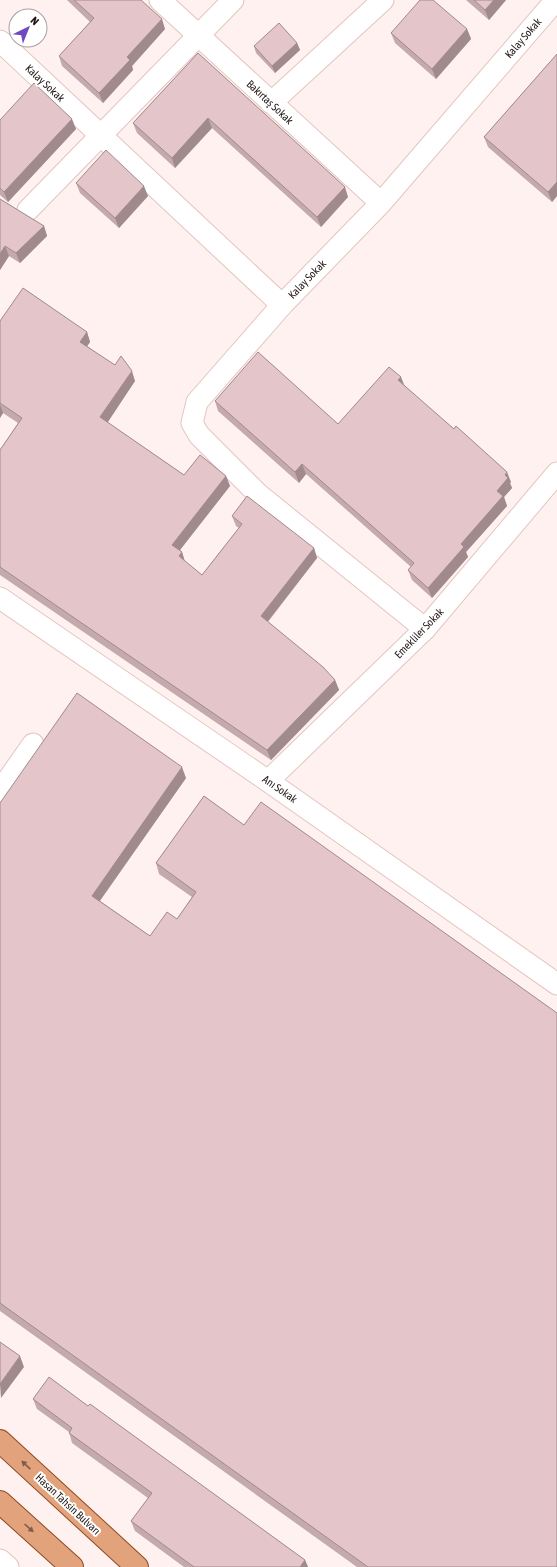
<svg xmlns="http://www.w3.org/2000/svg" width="557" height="1567" font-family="'Asap Condensed',sans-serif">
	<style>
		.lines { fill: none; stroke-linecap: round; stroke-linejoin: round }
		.minor-casing { stroke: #e4c5c1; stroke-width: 23 }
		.major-casing { stroke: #91491f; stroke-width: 24 }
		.minor { stroke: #fff; stroke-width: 21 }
		.major { stroke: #e1a27c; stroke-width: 22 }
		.wall { fill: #c4a9ad }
		.shaded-wall { fill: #a08a8d }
		.building { fill: #e4c5c9; stroke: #a08a8d }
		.oneway { fill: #815c48 }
		.labels { text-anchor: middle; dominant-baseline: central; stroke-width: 4; stroke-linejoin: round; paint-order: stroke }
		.street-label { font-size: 11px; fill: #211614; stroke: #fff }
	</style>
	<rect width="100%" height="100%" fill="#fef1ef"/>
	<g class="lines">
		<defs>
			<g id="minor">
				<polyline points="160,0 381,203"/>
				<polyline points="0,41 282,305"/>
				<polyline points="271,103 383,0"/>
				<polyline points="28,210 233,0"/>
				<polyline points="0,598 268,781 557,984"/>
				<polyline points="425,629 258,494 199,435 192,423 197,402 282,305 381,203 556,0"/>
				<polyline points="268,781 425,629 557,473"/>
				<polyline points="0,791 33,744"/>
				<polyline points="0,1560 8,1567"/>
			</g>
			<g id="major">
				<polyline points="0,1441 137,1567"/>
				<polyline points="0,1502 72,1567"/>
			</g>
		</defs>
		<use href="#minor" class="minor-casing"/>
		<use href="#major" class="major-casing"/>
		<use href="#minor" class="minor"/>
		<use href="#major" class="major"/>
	</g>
	<g class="wall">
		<polygon points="67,0 141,0 165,29 132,66 133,70 103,103 62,66 59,56 90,22"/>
		<polygon points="466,0 506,0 489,20"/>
		<polygon points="467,29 471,39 436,79 395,43 391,33"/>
		<polygon points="297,43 300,50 275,73 256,53 254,46"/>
		<polygon points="198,53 348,197 321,227 212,128 175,168 137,133 133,123"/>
		<polygon points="557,54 557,196 552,202 488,147 484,137"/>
		<polygon points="0,120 76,129 8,202 0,195"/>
		<polygon points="76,183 148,196 119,228 80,193"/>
		<polygon points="0,199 44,226 47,236 20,263 9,256 0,270"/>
		<polygon points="0,321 87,332 90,342 87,346 135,381 107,422 184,475 226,476 230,486 180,550 182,552 185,562 202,575 239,528 236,526 232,516 314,548 317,558 268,622 335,680 339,690 271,760 0,575 0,450 18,423 3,413 0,418"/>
		<polygon points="404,385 511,482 510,483 512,488 504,497 507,506 466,552 468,557 432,598 412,580 408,570 411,567 306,474 299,483 218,411 215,401 338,424"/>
		<polygon points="186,778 100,901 150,936 177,919 192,897 159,874 156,863 204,796 557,1567 357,1567 0,1311 0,803"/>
		<polygon points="33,1399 88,1406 305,1560 308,1567 184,1567 135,1531 131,1521 148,1498 72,1443 69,1432 37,1409"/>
	</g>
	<g class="shaded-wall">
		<polygon points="494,0 506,0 489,20 485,10"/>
		<polygon points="162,19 165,29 132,66 133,70 103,103 99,93 127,57"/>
		<polygon points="467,29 471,39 436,79 432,69"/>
		<polygon points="297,43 300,50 275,73 272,66"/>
		<polygon points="208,118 212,128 175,168 172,158"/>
		<polygon points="72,119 76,129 8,202 4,192"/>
		<polygon points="557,182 557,196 552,202 548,192"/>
		<polygon points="144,186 148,196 119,228 115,218"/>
		<polygon points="345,187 348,197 321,227 317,217"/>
		<polygon points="44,226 47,236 20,263 16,253"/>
		<polygon points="5,246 9,256 0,270 0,254"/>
		<polygon points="87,332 90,342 83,352 80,342"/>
		<polygon points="132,371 135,381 104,428 100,417"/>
		<polygon points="401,377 405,387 398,380"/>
		<polygon points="0,404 3,413 0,418"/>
		<polygon points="302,464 306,474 299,483 295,472"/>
		<polygon points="507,472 511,482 510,483 512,488 504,497 507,506 466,552 468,557 432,598 428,588 461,544 497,491 505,475"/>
		<polygon points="226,476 230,486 176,555 172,545"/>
		<polygon points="314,548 317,558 264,626 261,616"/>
		<polygon points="182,552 185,562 179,556"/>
		<polygon points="335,680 339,690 271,760 267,750"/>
		<polygon points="182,767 186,778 96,906 92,896"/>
		<polygon points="20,1356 24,1367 1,1398 0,1384"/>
		<polygon points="305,1560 308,1567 300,1567"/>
	</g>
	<g class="building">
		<polygon points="74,0 141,0 162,19 127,57 130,60 99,93 59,56 94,18"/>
		<polygon points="420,0 433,0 467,29 432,69 391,33"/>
		<polygon points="474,0 494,0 485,10"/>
		<polygon points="279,23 297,43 272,66 254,46"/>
		<polygon points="198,53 345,187 317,217 208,118 172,158 133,123"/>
		<polygon points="557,54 557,182 548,192 484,137"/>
		<polygon points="34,83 72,119 4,192 0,188 0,120"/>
		<polygon points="106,150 144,186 115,218 76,183"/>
		<polygon points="0,199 44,226 16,253 5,246 0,254"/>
		<polygon points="23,288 87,332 80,342 115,365 121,356 132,371 100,417 184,475 200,455 226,476 172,545 182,552 179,556 202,575 242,524 232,516 247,496 314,548 261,616 323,667 335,680 267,750 0,567 0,450 22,418 0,403 0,321"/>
		<polygon points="258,352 338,424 389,367 401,377 398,380 454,429 456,426 507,472 505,475 508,478 497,491 503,496 461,544 464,547 428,588 408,570 414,563 302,464 295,472 215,401"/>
		<polygon points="77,693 182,767 92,896 150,936 167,912 177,919 196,892 156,863 204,796 244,825 261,802 557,1013 557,1567 368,1567 0,1303 0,803"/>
		<polygon points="0,1342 20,1356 0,1384"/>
		<polygon points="49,1377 88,1406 90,1404 305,1560 300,1567 194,1567 131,1521 152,1493 69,1433 72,1428 33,1399"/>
	</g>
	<defs><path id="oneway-solid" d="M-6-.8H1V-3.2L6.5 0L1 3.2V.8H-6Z"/></defs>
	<g class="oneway">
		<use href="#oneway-solid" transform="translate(26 1465) rotate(-137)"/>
		<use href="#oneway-solid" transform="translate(29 1528) rotate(42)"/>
	</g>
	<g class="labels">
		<g class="street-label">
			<text transform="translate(523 38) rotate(-49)">Kalay Sokak</text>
			<text transform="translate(45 83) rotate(43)">Kalay Sokak</text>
			<text transform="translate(270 102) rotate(43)">Bakırtaş Sokak</text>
			<text transform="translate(307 279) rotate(-46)">Kalay Sokak</text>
			<text transform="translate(419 633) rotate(-46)">Emekliler Sokak</text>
			<text transform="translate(280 789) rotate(35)">Anı Sokak</text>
			<text transform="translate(68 1504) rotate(43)">Hasan Tahsin Bulvarı</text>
		</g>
	</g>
	<g transform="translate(28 28) rotate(43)"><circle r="19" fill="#ffffff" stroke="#a6a2a1"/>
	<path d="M0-3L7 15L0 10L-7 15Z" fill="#6f49c1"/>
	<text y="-6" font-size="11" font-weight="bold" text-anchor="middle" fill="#211614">N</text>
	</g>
</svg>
